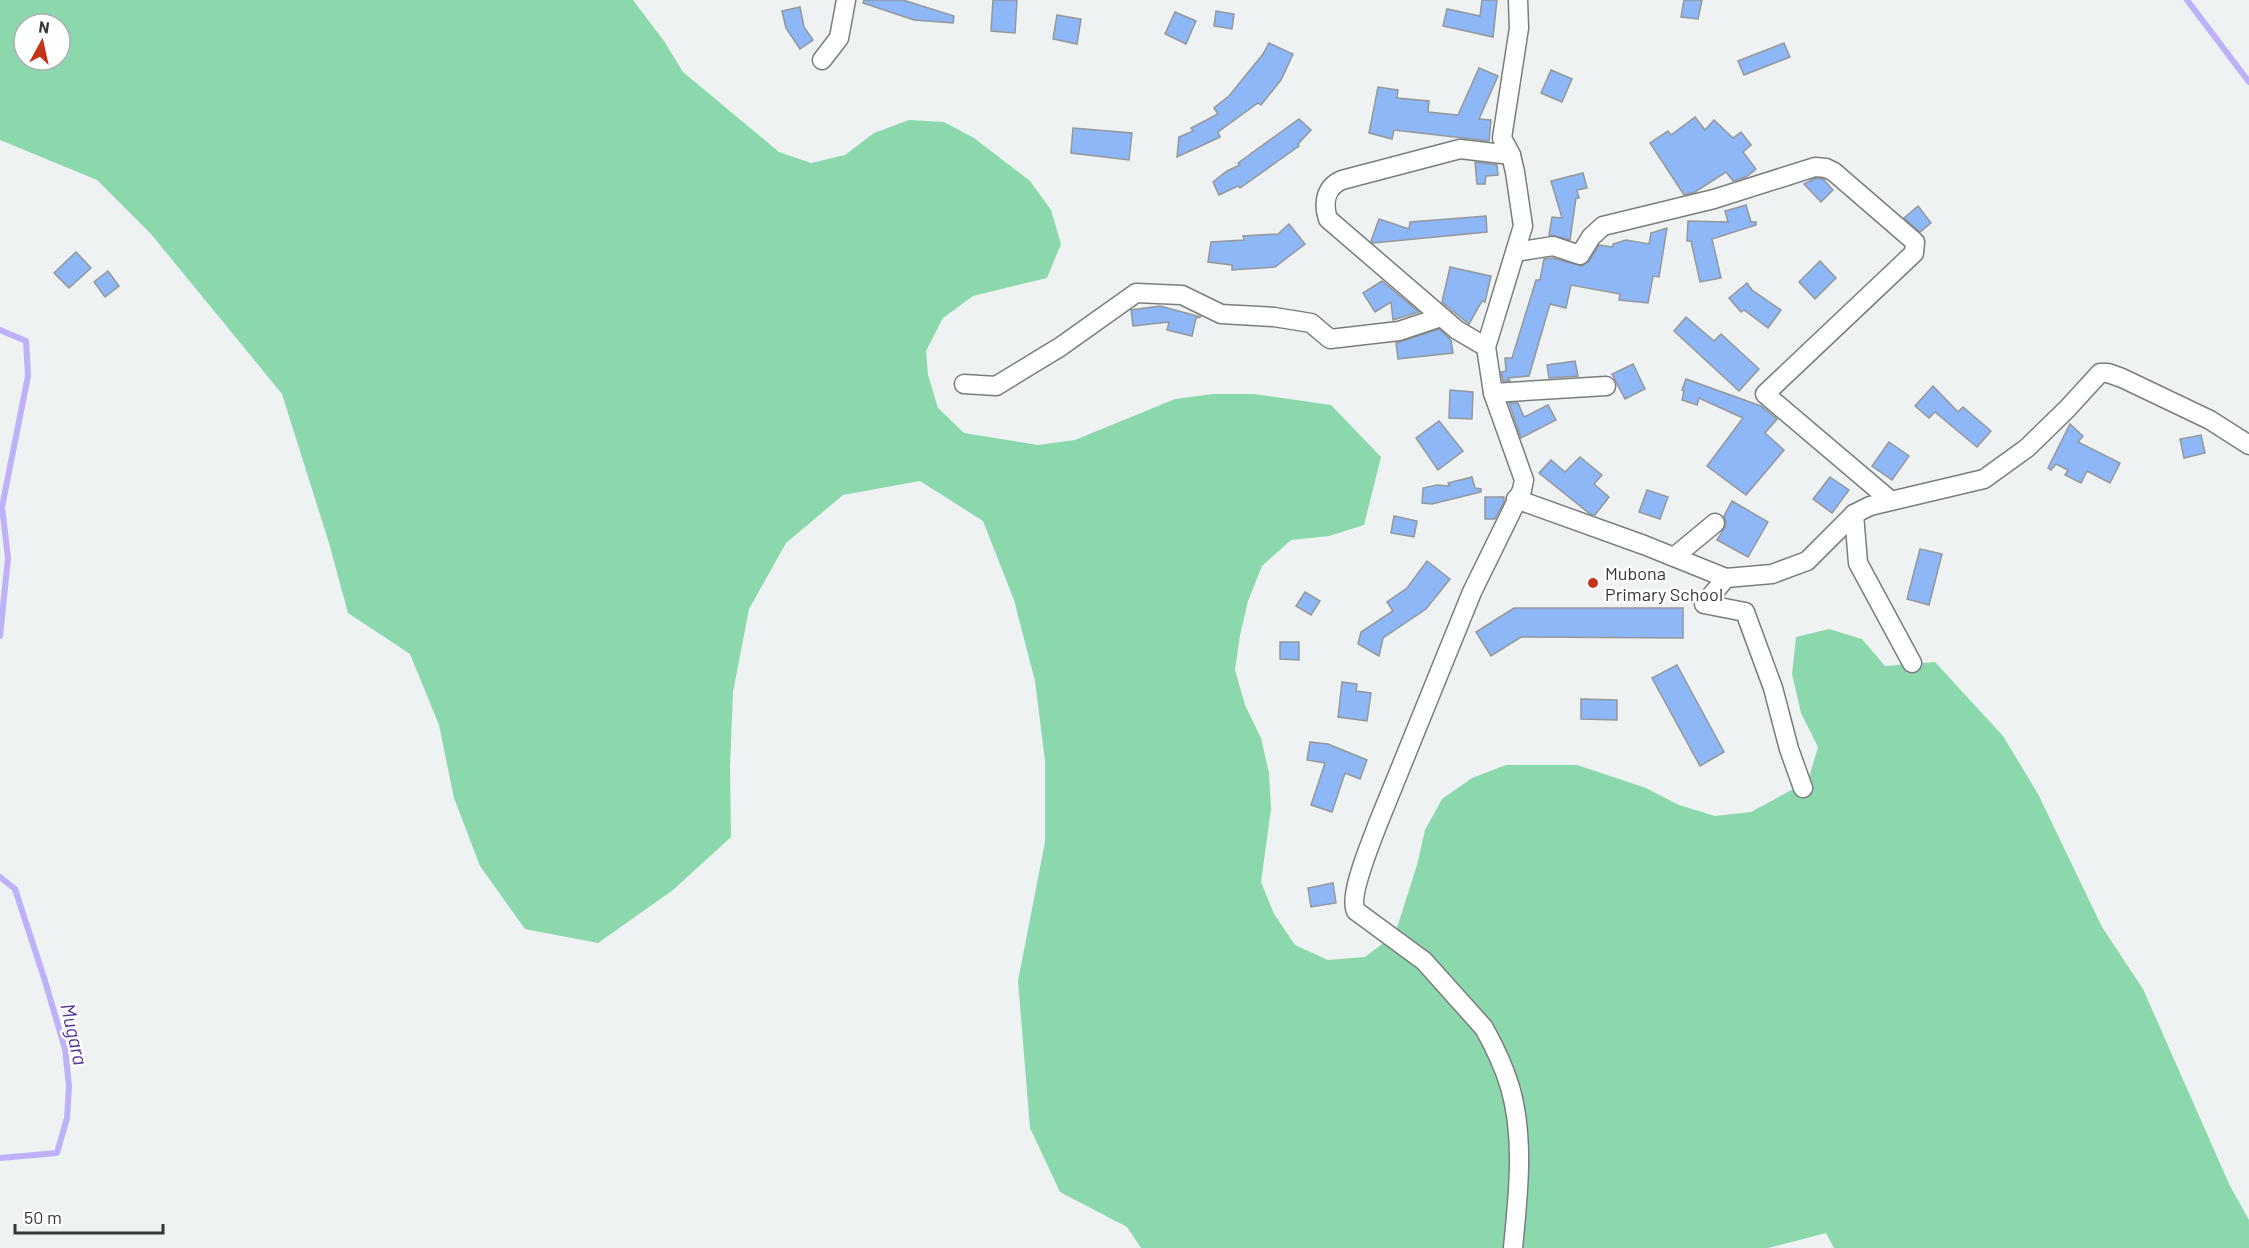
<svg xmlns="http://www.w3.org/2000/svg" width="2249" height="1248" font-family="Barlow,sans-serif">
	<style>
		.green { fill: #8cd8ad; fill-rule: evenodd }
		.lines { fill: none; stroke-linecap: round; stroke-linejoin: round }
		.stream { stroke: #beb0f9; stroke-width: 6 }
		.building { fill: #8eb7f8; stroke: #959799; stroke-width: 1.5 }
		.minor-casing { stroke: #7a7d7e; stroke-width: 21 }
		.minor { stroke: #fff; stroke-width: 18 }
		.poi-dot { fill: #c1361a; stroke: #feffff; stroke-width: 2 }
		.labels { text-anchor: middle; dominant-baseline: central; stroke-width: 5; stroke-linejoin: round; paint-order: stroke }
		.poi-label { font-size: 18px; fill: #353737; stroke: #feffff; text-anchor: start }
		.water-label { font-size: 20px; font-style: italic; fill: #54349b; stroke: #feffff }
	</style>
	<rect width="100%" height="100%" fill="#eef2f3"/>
	<path class="green" d="M0,0h633l31,41 19,31 96,80 32,11 34,-8 29,-22 35,-13 35,2 30,16 56,43 21,29 10,34 -14,34 -74,18 -30,22 -17,33 2,24 10,33 26,25 74,12 37,-5 100,-41 38,-5h41l77,11 50,52 -17,68 -35,11 -38,4 -29,26 -14,35 -8,34 -5,35 10,35 16,33 8,35 2,36 -10,73 13,32 21,31 33,15 37,-3 30,-23 22,-69 8,-35 17,-31 30,-21 34,-13h71l69,23 33,17 36,11 36,-4 57,-31 10,-34 -17,-34 -9,-39 4,-37 33,-8 33,10 23,27 50,-4 68,74 35,58 64,133 41,62 87,197 19,34v28h-415l-8,-15 -58,15h-627l-14,-21 -67,-35 -30,-64 -12,-147 27,-139v-81l-10,-80 -21,-81 -31,-79 -63,-40 -77,14 -57,48 -37,66 -16,83 -3,74 1,71 -58,53 -75,53 -73,-14 -45,-63 -26,-68 -15,-73 -29,-71 -62,-41 -19,-70 -47,-149 -131,-160 -54,-54 -97,-40zM24,24h36v36h-36z"/>
	<g class="lines">
		<g class="stream">
			<polyline points="2187,0 2249,82"/>
			<polyline points="0,330 26,341 28,376 2,507 8,558 0,636"/>
			<polyline points="0,877 15,889 45,981 65,1049 69,1086 67,1118 57,1153 0,1158"/>
		</g>
	</g>
	<g class="building">
		<polygon points="864,0 903,0 954,16 953,23 914,20 863,3"/>
		<polygon points="993,0 1017,0 1015,33 991,31"/>
		<polygon points="1482,0 1497,0 1493,37 1443,26 1447,9 1480,16"/>
		<polygon points="1684,0 1702,0 1698,19 1681,17"/>
		<polygon points="800,7 804,27 813,40 800,49 786,28 782,11"/>
		<polygon points="1216,11 1234,14 1232,29 1214,26"/>
		<polygon points="1175,12 1196,21 1186,44 1165,34"/>
		<polygon points="1057,15 1081,19 1077,44 1053,39"/>
		<polygon points="1269,43 1293,54 1281,80 1261,105 1258,103 1218,132 1220,137 1177,157 1179,137 1193,131 1191,128 1218,114 1214,108 1229,96 1263,54"/>
		<polygon points="1784,43 1790,57 1744,75 1738,61"/>
		<polygon points="1479,68 1498,76 1479,119 1491,120 1489,141 1394,130 1392,139 1369,133 1378,87 1398,90 1397,98 1429,101 1428,112 1458,115"/>
		<polygon points="1551,70 1572,79 1562,102 1541,93"/>
		<polygon points="1695,117 1705,130 1714,120 1733,138 1741,132 1751,145 1743,152 1756,169 1746,177 1733,181 1726,172 1695,192 1684,195 1650,143 1668,131 1671,135"/>
		<polygon points="1299,119 1311,130 1298,144 1299,146 1240,188 1238,186 1219,195 1213,182 1227,171 1240,165 1238,163"/>
		<polygon points="1073,128 1132,133 1129,160 1071,153"/>
		<polygon points="1475,162 1497,165 1498,175 1486,176 1485,184 1477,184"/>
		<polygon points="1583,173 1587,188 1577,190 1579,198 1576,198 1570,240 1549,235 1552,217 1562,218 1551,181"/>
		<polygon points="1816,178 1823,179 1833,190 1821,202 1804,184"/>
		<polygon points="1746,205 1751,222 1756,222 1756,225 1712,239 1721,278 1700,282 1691,241 1687,241 1688,221 1728,222 1725,211"/>
		<polygon points="1918,206 1931,223 1920,232 1904,218"/>
		<polygon points="1486,216 1487,232 1373,243 1371,241 1379,219 1409,229 1410,222"/>
		<polygon points="1289,224 1305,244 1275,267 1232,270 1232,265 1208,262 1211,242 1244,240 1243,236 1278,234"/>
		<polygon points="1667,228 1659,277 1653,276 1648,303 1619,300 1620,294 1571,285 1566,308 1550,304 1529,376 1508,378 1510,381 1503,381 1501,372 1506,371 1505,358 1512,358 1536,280 1540,280 1544,259 1552,258 1582,266 1589,261 1599,245 1613,247 1613,244 1626,240 1649,244 1651,233"/>
		<polygon points="76,252 91,268 69,288 54,273"/>
		<polygon points="1820,261 1836,278 1815,299 1799,282"/>
		<polygon points="1450,267 1491,276 1485,302 1482,301 1469,324 1442,302"/>
		<polygon points="108,271 119,286 105,297 94,282"/>
		<polygon points="1382,281 1419,312 1393,320 1391,302 1375,312 1363,293"/>
		<polygon points="1747,283 1752,290 1781,310 1768,328 1744,310 1741,312 1729,298"/>
		<polygon points="1160,306 1201,317 1196,318 1192,336 1167,330 1169,322 1133,326 1131,310"/>
		<polygon points="1686,317 1714,341 1721,334 1759,369 1739,391 1674,331"/>
		<polygon points="1439,329 1451,340 1453,353 1398,359 1396,343"/>
		<polygon points="1575,361 1578,376 1549,378 1547,365"/>
		<polygon points="1633,364 1645,389 1625,399 1612,374"/>
		<polygon points="1686,379 1761,406 1777,419 1765,433 1784,450 1746,495 1707,466 1743,418 1699,398 1697,405 1682,400 1684,391 1682,390"/>
		<polygon points="1933,386 1958,412 1963,407 1991,431 1977,447 1935,412 1929,418 1915,406"/>
		<polygon points="1450,390 1473,392 1472,419 1449,418"/>
		<polygon points="1509,403 1518,403 1524,417 1548,405 1556,420 1521,438"/>
		<polygon points="1439,421 1463,451 1438,470 1416,438"/>
		<polygon points="2070,424 2083,436 2078,442 2120,463 2110,483 2087,471 2081,483 2065,475 2068,470 2056,464 2051,470 2048,468"/>
		<polygon points="2201,435 2205,453 2184,458 2180,439"/>
		<polygon points="1889,442 1909,456 1892,480 1872,466"/>
		<polygon points="1580,457 1602,475 1594,484 1609,497 1595,515 1590,514 1539,473 1551,460 1565,472"/>
		<polygon points="1472,477 1475,488 1481,489 1481,492 1432,504 1422,503 1423,488 1437,485 1450,486 1448,483"/>
		<polygon points="1830,477 1849,490 1832,513 1813,499"/>
		<polygon points="1647,490 1668,497 1660,519 1639,512"/>
		<polygon points="1485,497 1504,497 1504,502 1495,519 1485,519"/>
		<polygon points="1732,501 1768,522 1748,557 1717,540 1725,527 1726,522 1724,516"/>
		<polygon points="1394,516 1417,521 1414,537 1391,533"/>
		<polygon points="1920,549 1942,554 1929,605 1907,599"/>
		<polygon points="1427,561 1450,579 1426,609 1383,638 1379,656 1358,644 1361,632 1393,611 1387,602 1407,588"/>
		<polygon points="1305,592 1320,601 1311,615 1296,606"/>
		<polygon points="1514,608 1683,608 1683,638 1521,637 1491,656 1476,632"/>
		<polygon points="1280,642 1299,642 1299,660 1280,659"/>
		<polygon points="1677,665 1724,752 1700,766 1652,678"/>
		<polygon points="1342,682 1357,684 1356,691 1371,693 1367,721 1338,717"/>
		<polygon points="1581,699 1617,700 1617,720 1581,719"/>
		<polygon points="1310,742 1328,744 1367,760 1360,779 1345,773 1332,812 1311,805 1325,763 1307,760"/>
		<polygon points="1333,883 1336,903 1311,907 1308,888"/>
	</g>
	<g class="lines">
		<defs>
			<g id="minor">
				<polyline points="822,60 839,38 846,0"/>
				<polyline points="1516,252 1553,246 1580,255 1591,237 1603,226 1714,199 1815,167 1826,168 1834,172 1915,242 1914,253 1765,394 1890,500"/>
				<path d="M1486,347l-29,-17 -129,-111c-5,-15 -3,-32 14,-39l118,-31 51,6"/>
				<polyline points="964,384 996,386 1060,347 1136,293 1182,295 1221,314 1274,317 1311,323 1330,339 1399,331 1441,317"/>
				<polyline points="1493,393 1606,386"/>
				<polyline points="1516,499 1644,545 1726,578 1772,574 1807,561 1854,514 1870,506 1984,479 2027,448 2067,409 2100,373 2108,373 2122,378 2210,420 2249,445"/>
				<polyline points="1854,514 1858,563 1912,663"/>
				<polyline points="1674,557 1715,523"/>
				<polyline points="1726,578 1704,604 1745,612 1773,688 1789,749 1803,788"/>
				<path d="M1513,1248c5,-52 12,-110 -3,-161 -6,-20 -16,-41 -26,-59l-60,-67 -68,-50c-8,-15 15,-68 21,-85l95,-234 50,-102 2,-10 -31,-87 -7,-46 37,-121 -8,-54 -4,-17 -9,-17 17,-110 -1,-28"/>
			</g>
		</defs>
		<use href="#minor" class="minor-casing"/>
		<use href="#minor" class="minor"/>
	</g>
	<circle class="poi-dot" cx="1593" cy="583" r="6"/>
	<g class="labels">
		<g class="poi-label">
			<text x="1605" y="573">Mubona<tspan x="1605" dy="21">Primary School</tspan></text>
		</g>
		<g class="water-label">
			<text transform="translate(75 1034) rotate(77)">Mugara</text>
		</g>
	</g>
	<g transform="translate(42 42) rotate(8)"><circle r="28" fill="#feffff" stroke="#aeafaf" stroke-width="1.5"/>
	<path d="M0-4.5L10 22L0 15L-10 22Z" fill="#c1361a"/>
	<text y="-9" font-size="16" font-weight="bold" text-anchor="middle" fill="#353737">N</text>
	</g>
	<path d="M15 1224v9h148v-9" fill="none" stroke="#353737" stroke-width="3"/>
	<text x="24" y="1224" font-size="18" fill="#353737" stroke="#feffff" stroke-width="4.5" paint-order="stroke">50 m</text>
</svg>
